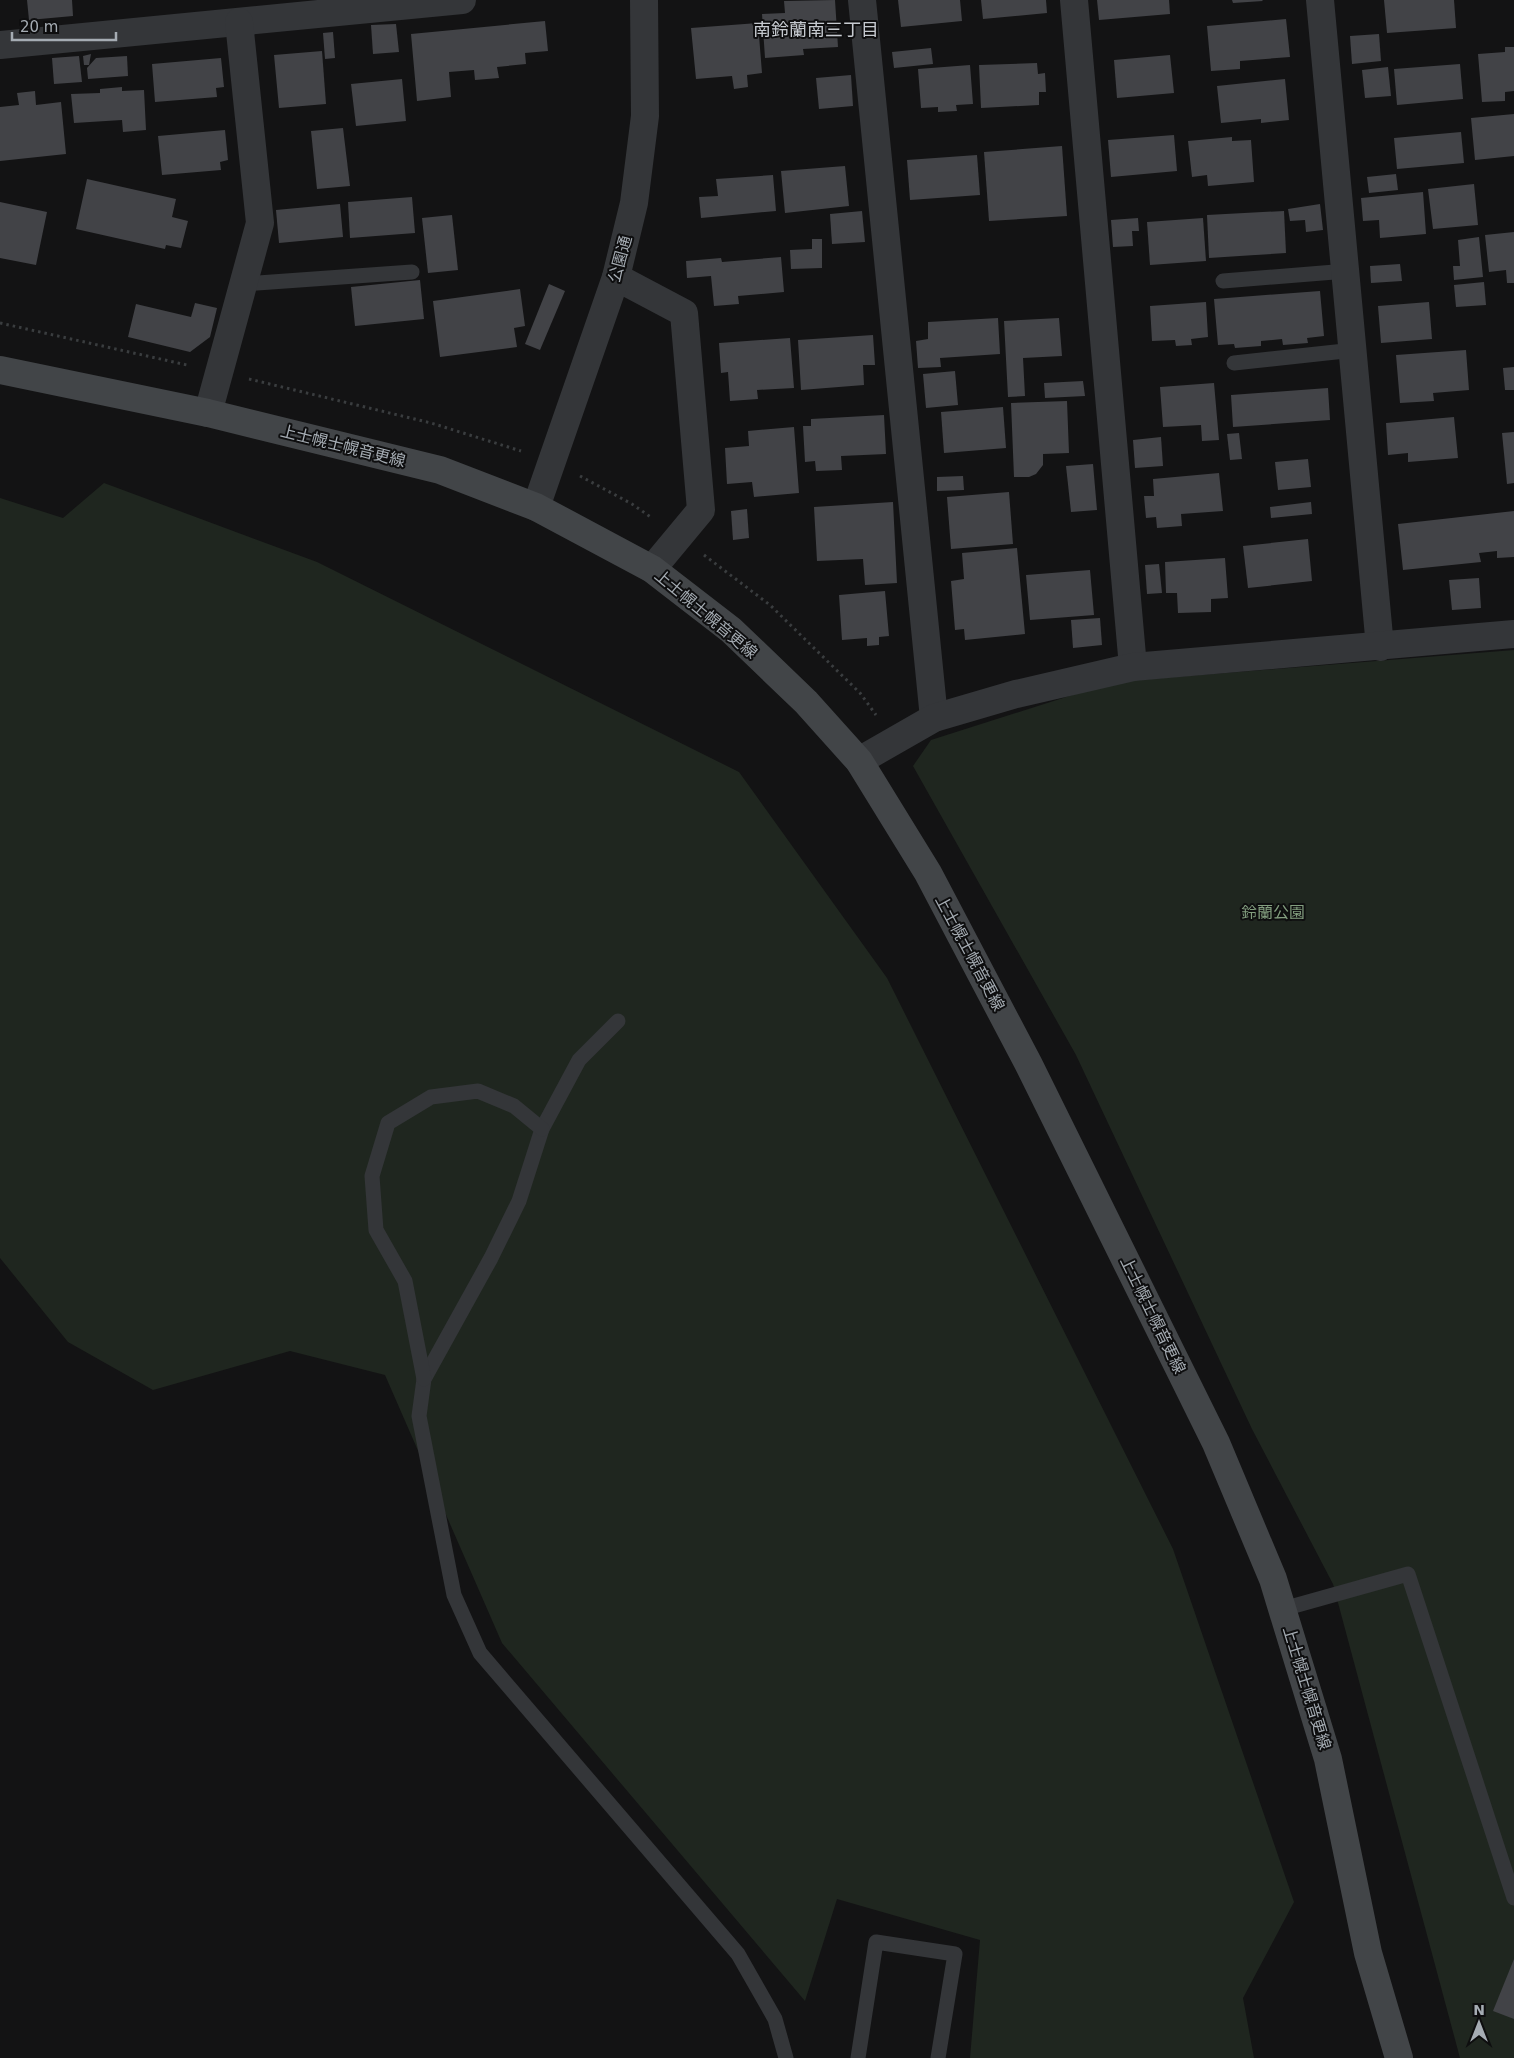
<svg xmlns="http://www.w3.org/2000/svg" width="1514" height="2058" font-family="'DejaVu Sans','Noto Sans JP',sans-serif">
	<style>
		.green { fill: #1f261f }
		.building { fill: #424347 }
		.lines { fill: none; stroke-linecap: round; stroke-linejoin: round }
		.path { stroke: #3a3d3f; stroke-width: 3; stroke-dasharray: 2.5 4; stroke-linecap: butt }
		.service { stroke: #343639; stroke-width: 15 }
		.minor { stroke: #343639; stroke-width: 28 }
		.tertiary { stroke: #343639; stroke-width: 28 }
		.secondary { stroke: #424548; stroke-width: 28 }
		.labels { text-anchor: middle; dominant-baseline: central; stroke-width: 4; stroke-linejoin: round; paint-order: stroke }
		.street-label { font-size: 16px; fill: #a5acb3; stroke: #0e0e0f }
		.park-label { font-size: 16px; fill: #829d7e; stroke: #0e0e0f }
		.neighbourhood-label { font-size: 18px; fill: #c6cad0; stroke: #0e0e0f }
	</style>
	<rect width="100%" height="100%" fill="#131314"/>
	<g class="green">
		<polygon points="104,483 317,562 739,772 887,978 1173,1549 1294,1902 1243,1998 1254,2058 970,2058 980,1940 837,1899 805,2001 502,1643 385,1375 290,1351 153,1390 68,1342 0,1258 0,498 63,518"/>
		<polygon points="1514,650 1514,2058 1460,2058 1333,1584 1252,1429 1076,1055 913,766 931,740 1113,682"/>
	</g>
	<g class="building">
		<polygon points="27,0 72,0 73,16 29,20"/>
		<polygon points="835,0 838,47 803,49 804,55 765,58 762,14 785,13 784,1"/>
		<polygon points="898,0 960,0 962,21 901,27"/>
		<polygon points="981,0 1046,0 1047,13 983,19"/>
		<polygon points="1097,0 1169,0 1170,14 1099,20"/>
		<polygon points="1232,0 1262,0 1263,1 1233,3"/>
		<polygon points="1384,0 1454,0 1456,28 1387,33"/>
		<polygon points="1286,19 1290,57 1240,61 1240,69 1211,71 1207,26"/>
		<polygon points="545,21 548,51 525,53 526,64 497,67 499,78 475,80 474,70 449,72 451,97 417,101 411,34"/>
		<polygon points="758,23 762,73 747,75 748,87 734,89 732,76 696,79 691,28"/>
		<polygon points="396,24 399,52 373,54 371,25"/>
		<polygon points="333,32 335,58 325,59 323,33"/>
		<polygon points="1379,34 1381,61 1352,64 1350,36"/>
		<polygon points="1505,47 1514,47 1514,91 1505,92 1505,101 1482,102 1478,54 1505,52"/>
		<polygon points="931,48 933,64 894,68 892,52"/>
		<polygon points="322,51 326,104 279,108 274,55"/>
		<polygon points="91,54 89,65 84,65 83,56"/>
		<polygon points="1170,55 1174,93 1117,98 1114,60"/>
		<polygon points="79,56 82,82 54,84 52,58"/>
		<polygon points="127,56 128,76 88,79 87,68 96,58"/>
		<polygon points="221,58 224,87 216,88 217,97 155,102 152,64"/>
		<polygon points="1037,63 1038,74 1045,73 1046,92 1039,92 1039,105 981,108 979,65"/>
		<polygon points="1460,64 1463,99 1397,105 1394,69"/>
		<polygon points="970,65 973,104 956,105 957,111 938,112 938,107 921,108 918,69"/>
		<polygon points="1388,67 1391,96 1365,98 1362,70"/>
		<polygon points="851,75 853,106 819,109 816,78"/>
		<polygon points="402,79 406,121 356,126 351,84"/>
		<polygon points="1285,79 1289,120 1261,123 1261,119 1221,123 1217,86"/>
		<polygon points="122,87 122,91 144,90 146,130 123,132 122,120 74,123 71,94 100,93 100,89"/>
		<polygon points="35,91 36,105 61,102 66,154 0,161 0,107 19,105 17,93"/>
		<polygon points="1514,114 1514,156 1475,160 1471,118"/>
		<polygon points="343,128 350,186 317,189 311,131"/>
		<polygon points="225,130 228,160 220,162 221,170 162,175 158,136"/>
		<polygon points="1461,132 1464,163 1397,169 1394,138"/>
		<polygon points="1174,135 1177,171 1111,177 1108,140"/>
		<polygon points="1232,137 1232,141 1251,140 1254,182 1208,186 1207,175 1192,177 1188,141"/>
		<polygon points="1062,146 1067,216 989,221 984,152"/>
		<polygon points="977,155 980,195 910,200 907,160"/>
		<polygon points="845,166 849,206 785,213 781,171"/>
		<polygon points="1396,174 1398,190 1369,193 1367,177"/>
		<polygon points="773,175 776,211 701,218 699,197 718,196 716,179"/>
		<polygon points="87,179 176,199 172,217 188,221 181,248 166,245 165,249 76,229"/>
		<polygon points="1474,184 1478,225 1433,229 1428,189"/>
		<polygon points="1423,192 1426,234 1380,238 1379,220 1363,221 1361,198"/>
		<polygon points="412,197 415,233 350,238 348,202"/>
		<polygon points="0,202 47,212 36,265 0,258"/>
		<polygon points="340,204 343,237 279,243 276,210"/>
		<polygon points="1320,204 1323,230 1306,232 1305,220 1290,221 1288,209"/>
		<polygon points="862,211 865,242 832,244 830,214"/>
		<polygon points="1284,211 1286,253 1209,258 1207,215"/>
		<polygon points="452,215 458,270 428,273 422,218"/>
		<polygon points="1138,218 1139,231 1132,231 1133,246 1113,247 1111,220"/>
		<polygon points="1203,218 1206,261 1150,265 1147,222"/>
		<polygon points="1514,232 1514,283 1507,283 1506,270 1489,272 1485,235"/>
		<polygon points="1479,237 1483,277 1454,280 1453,266 1460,266 1458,240"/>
		<polygon points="812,239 822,239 822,268 791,269 790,250 812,249"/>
		<polygon points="781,257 784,292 738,296 739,304 714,306 711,276 687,278 686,261 721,258 722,262"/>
		<polygon points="1400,264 1402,281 1371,283 1370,266"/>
		<polygon points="420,280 424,319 355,326 351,287"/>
		<polygon points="1484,282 1486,305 1456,307 1454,285"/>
		<polygon points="549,284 565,291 540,350 525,344"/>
		<polygon points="520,289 525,326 514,328 517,347 440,357 433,301"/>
		<polygon points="1320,291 1324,336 1307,338 1308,343 1283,345 1282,339 1261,341 1261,346 1235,348 1234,344 1218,345 1214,299"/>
		<polygon points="1206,302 1208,337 1191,339 1192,345 1176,346 1175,340 1152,341 1150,306"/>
		<polygon points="1429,302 1432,339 1381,343 1378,306"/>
		<polygon points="195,303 217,308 210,337 190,352 128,337 136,304 191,317"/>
		<polygon points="998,318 1000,354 940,358 941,367 918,368 916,341 928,339 928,322"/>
		<polygon points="1059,318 1062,356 1023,358 1025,396 1008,397 1004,321"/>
		<polygon points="873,335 875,365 863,365 864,385 801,390 798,340"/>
		<polygon points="790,338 794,388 757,390 758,399 730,401 728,372 721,373 719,343"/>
		<polygon points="1466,350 1469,390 1433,393 1434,401 1400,403 1396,355"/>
		<polygon points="1514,367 1514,390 1505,390 1503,368"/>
		<polygon points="955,371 958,405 926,408 923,374"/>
		<polygon points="1083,381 1085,396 1045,398 1044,383"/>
		<polygon points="1214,383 1219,440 1202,441 1201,425 1163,427 1160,387"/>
		<polygon points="1328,388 1330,420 1233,427 1231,395"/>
		<polygon points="1067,401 1069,453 1043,454 1043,465 1036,474 1029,477 1014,477 1011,403"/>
		<polygon points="1003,407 1006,448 944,453 941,412"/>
		<polygon points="884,415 886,454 841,456 842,470 816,471 815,461 805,462 803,426 811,426 811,419"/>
		<polygon points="1454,417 1458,458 1408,462 1408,453 1388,455 1386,423"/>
		<polygon points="794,427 799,493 754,497 752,482 727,484 725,448 749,446 748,431"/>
		<polygon points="1514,432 1514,483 1507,484 1502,433"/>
		<polygon points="1239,433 1242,459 1230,460 1227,434"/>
		<polygon points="1161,437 1163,466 1135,468 1133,440"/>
		<polygon points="1308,459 1311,487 1278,490 1275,462"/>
		<polygon points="1093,464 1097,510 1071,512 1066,466"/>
		<polygon points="1219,473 1223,511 1181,514 1182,526 1157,528 1156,517 1146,518 1144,496 1154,496 1153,479"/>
		<polygon points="963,476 964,490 937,491 937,477"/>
		<polygon points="1009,492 1013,544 951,549 947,497"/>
		<polygon points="893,502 897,583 865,585 863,559 817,561 814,507"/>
		<polygon points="1311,502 1312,514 1271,518 1270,507"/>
		<polygon points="747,509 749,538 733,540 731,511"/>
		<polygon points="1514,511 1514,557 1497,558 1497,551 1479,553 1481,562 1403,570 1398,524"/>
		<polygon points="1308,539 1312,581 1248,588 1243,546"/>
		<polygon points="1017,548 1025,634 965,640 964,629 955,630 951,581 964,579 962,553"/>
		<polygon points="1225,558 1228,598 1211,599 1211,612 1178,613 1177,593 1166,593 1165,562"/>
		<polygon points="1159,564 1162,593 1147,594 1145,565"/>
		<polygon points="1090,570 1094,615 1030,620 1026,575"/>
		<polygon points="1479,578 1481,608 1452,610 1449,580"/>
		<polygon points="885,591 889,636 879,637 879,645 867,646 867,638 842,640 839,595"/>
		<polygon points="1100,618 1102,645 1073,648 1071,620"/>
		<polygon points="1514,1959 1514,2019 1493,2011"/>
	</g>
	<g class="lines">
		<g class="path">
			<polyline points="0,323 187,365"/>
			<polyline points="249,379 431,423 521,451"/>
			<polyline points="580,476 632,504 652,518"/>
			<polyline points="704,555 770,605 860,693 876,715"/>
		</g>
		<g class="service">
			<polyline points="1223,281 1347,271"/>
			<polyline points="243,284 412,272"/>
			<polyline points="1234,363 1354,350"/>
			<polyline points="618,1021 579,1060 542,1129 519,1201 491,1258 424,1379 419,1416 454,1595 480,1653 738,1954 775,2019 786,2058"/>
			<polyline points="424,1379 405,1281 376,1230 372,1176 388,1123 431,1097 478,1091 514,1106 542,1129"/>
			<polyline points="1283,1609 1408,1574 1514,1898"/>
			<polyline points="858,2058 876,1942 955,1954 938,2058"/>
		</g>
		<g class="minor">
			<polyline points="862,0 934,718"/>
			<polyline points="1074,0 1133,667"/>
			<polyline points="1320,0 1380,647"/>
			<polyline points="0,45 462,0"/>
			<polyline points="616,277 684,313 701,510 652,569"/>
			<polyline points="208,413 260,223 239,22"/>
			<polyline points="859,761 934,718 1016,694 1133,667 1514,634"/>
		</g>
		<polyline class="tertiary" points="536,507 616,277 634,203 645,116 644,0"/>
		<polyline class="secondary" points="0,370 208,413 440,470 536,507 652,569 731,630 806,702 859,761 928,873 1028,1063 1216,1443 1273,1579 1328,1759 1368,1953 1399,2058"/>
	</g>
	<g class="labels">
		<g class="street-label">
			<text transform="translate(620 259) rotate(-75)">公園通</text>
			<text transform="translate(343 446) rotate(14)">上士幌士幌音更線</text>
			<text transform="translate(706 614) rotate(40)">上士幌士幌音更線</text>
			<text transform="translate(970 953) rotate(62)">上士幌士幌音更線</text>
			<text transform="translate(1153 1315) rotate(64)">上士幌士幌音更線</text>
			<text transform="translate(1307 1688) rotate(73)">上士幌士幌音更線</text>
		</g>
		<g class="park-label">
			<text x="1273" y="912">鈴蘭公園</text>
		</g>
		<g class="neighbourhood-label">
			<text x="816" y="29">南鈴蘭南三丁目</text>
		</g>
	</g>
	<g transform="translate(1479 2023)" stroke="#0e0e0f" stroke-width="4" paint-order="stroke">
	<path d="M0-4L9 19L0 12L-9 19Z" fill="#a5acb3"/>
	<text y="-8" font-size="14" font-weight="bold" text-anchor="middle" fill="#a5acb3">N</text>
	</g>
	<path d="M12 32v8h104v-8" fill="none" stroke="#a5acb3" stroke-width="2.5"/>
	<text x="20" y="32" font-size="15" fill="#a5acb3" stroke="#0e0e0f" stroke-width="4" paint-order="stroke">20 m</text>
</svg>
